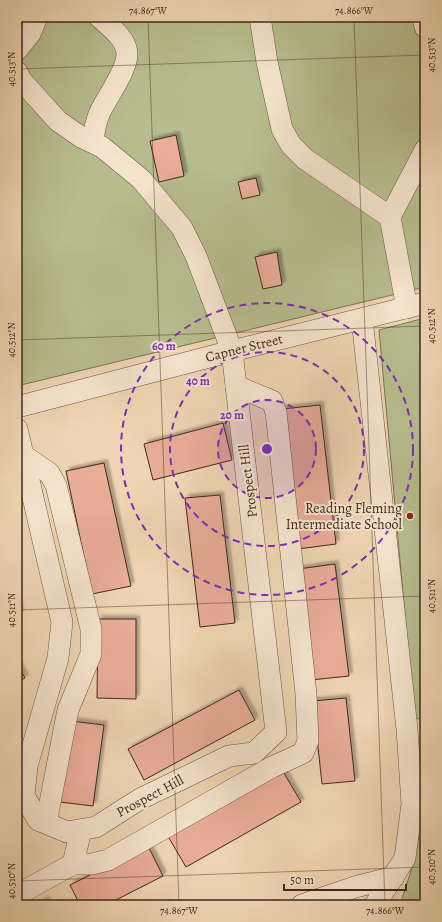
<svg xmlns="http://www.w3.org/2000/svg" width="442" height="922" font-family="Alegreya,serif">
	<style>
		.green { fill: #b7bd8e; stroke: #7c7356 }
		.building { fill: #e9ad98; stroke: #40291e; filter: url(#shadow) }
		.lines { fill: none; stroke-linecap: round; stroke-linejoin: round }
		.minor-casing { stroke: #6c5443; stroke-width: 22 }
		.minor { stroke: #f5e4ce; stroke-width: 21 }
		.ticks { fill: none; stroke: #40291e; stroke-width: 1; stroke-opacity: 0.45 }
		.ring { fill: none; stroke: #7b2cbf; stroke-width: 2; stroke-dasharray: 7 5 }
		.poi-dot { fill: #8f2418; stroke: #f5e4ce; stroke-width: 1.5 }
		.labels { text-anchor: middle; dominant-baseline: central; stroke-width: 4; stroke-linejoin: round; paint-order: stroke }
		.street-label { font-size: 14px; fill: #40291e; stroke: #f5e4ce }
		.poi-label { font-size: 14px; fill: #40291e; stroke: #f5e4ce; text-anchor: end }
		.centre { fill: #7b2cbf; stroke: #f5e4ce; stroke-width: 2 }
		.ring-label { font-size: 12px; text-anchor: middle; font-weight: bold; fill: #7b2cbf; stroke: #f5e4ce; stroke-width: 4; stroke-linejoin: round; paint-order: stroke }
		.neatline { fill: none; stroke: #40291e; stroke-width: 1.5 }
		.ticks-label { font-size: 10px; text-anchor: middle; fill: #40291e }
	</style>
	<defs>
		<filter id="shadow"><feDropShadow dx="3.5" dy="-3.5" stdDeviation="1" flood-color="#0004"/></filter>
	</defs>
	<rect width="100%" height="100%" fill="#efd5b3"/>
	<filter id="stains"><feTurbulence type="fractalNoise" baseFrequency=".005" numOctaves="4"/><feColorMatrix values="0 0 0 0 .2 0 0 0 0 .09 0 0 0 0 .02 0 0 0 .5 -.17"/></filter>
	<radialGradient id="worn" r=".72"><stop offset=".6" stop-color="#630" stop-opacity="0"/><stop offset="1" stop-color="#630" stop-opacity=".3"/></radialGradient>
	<g class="green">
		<polygon points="17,17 425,17 425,287 17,386"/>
		<polygon points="425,318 425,717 417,719 414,714 379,330"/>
		<polygon points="425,801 425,905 400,905 411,871 419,802"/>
	</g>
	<g class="building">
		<polygon points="176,135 184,176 159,182 150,141"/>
		<polygon points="256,178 260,195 242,199 238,182"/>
		<polygon points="277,252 282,285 263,289 255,257"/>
		<polygon points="320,405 336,544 298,549 282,409"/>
		<polygon points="223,423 232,460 153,480 144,444"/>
		<polygon points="104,463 131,586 92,594 66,471"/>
		<polygon points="220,495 235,623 200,627 185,498"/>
		<polygon points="335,564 349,676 311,680 298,569"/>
		<polygon points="17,601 20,614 17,614"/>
		<polygon points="98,619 136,619 136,699 97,698"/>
		<polygon points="17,664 25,678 17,682"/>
		<polygon points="239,690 255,720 144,780 128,749"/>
		<polygon points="346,698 355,781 322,784 313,701"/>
		<polygon points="71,721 104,725 93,806 60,802"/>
		<polygon points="281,768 301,802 186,867 166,833"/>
		<polygon points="148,846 163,876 106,905 80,905 70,885"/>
		<polygon points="45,900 48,905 36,905"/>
	</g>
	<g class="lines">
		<defs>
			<g id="minor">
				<polyline points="260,17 267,62 282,129 291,145 305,159 390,217"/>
				<polyline points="423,17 425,27"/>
				<polyline points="17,50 30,34 37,17"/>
				<polyline points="17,72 21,80 58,121 81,137 102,147 141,179 182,228 196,256 232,351 276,732 254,753 229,756 140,799 96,827 67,832 38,820 24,796 27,766 58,658 62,622 17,429"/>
				<path d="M93,142c1,-11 3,-21 7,-30 7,-15 28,-43 27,-59 -1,-15 -18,-27 -28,-36"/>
				<polyline points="407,308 390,217 425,150"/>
				<polyline points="362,319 407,729 412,804 405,858 375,905"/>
				<polyline points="17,407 232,351 425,303"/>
				<polyline points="23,455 49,473 56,485 91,629 91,654 68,710 46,823"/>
				<polyline points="73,864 92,864 108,860 272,767 303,753 308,741 306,694 276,412 272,401 236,386"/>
				<polyline points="17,895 73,864 81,830"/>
				<polyline points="302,905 355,887 394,877"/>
			</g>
		</defs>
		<use href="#minor" class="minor-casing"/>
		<use href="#minor" class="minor"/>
	</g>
	<path class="ticks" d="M148,17l31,888M354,17l31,888M17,69l408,-14M17,340l408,-14M17,610l408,-14M17,881l408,-14"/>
	<circle cx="267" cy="449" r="49" fill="#7b2cbf" fill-opacity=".12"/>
	<g class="ring">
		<circle cx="267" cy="449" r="49"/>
		<circle cx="267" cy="449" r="97"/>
		<circle cx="267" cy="449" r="146"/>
	</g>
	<circle class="poi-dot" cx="410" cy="516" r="4"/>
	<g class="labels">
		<g class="street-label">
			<text transform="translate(244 348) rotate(-14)">Capner Street</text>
			<text transform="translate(248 481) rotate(-97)">Prospect Hill</text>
			<text transform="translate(150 796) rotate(-28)">Prospect Hill</text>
		</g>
		<g class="poi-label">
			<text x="402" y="508">Reading Fleming<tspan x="402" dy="16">Intermediate School</tspan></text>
		</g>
	</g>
	<circle cx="267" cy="449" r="6" class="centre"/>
	<g class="ring-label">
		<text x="164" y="350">60 m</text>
		<text x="198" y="385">40 m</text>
		<text x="232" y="419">20 m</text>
	</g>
	<rect width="442" height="922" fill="none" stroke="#efd5b3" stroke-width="44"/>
	<path d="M284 884v6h122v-6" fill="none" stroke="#40291e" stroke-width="2"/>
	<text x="290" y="884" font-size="12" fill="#40291e" stroke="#f5e4ce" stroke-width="3" paint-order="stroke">50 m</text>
	<rect x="22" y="22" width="398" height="878" class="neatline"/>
	<g class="ticks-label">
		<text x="148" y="14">74.867°W</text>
		<text x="354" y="14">74.866°W</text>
		<text transform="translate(431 55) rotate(-90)" y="4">40.513°N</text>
		<text transform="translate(11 69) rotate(-90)" y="4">40.513°N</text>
		<text transform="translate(431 326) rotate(-90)" y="4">40.512°N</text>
		<text transform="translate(11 340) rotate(-90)" y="4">40.512°N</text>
		<text transform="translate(431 596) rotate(-90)" y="4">40.511°N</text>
		<text transform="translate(11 610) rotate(-90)" y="4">40.511°N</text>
		<text transform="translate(431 867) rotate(-90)" y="4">40.510°N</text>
		<text transform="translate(11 881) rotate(-90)" y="4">40.510°N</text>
		<text x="179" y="914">74.867°W</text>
		<text x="385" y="914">74.866°W</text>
	</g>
	<rect width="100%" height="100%" filter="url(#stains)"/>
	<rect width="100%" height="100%" fill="url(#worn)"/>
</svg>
